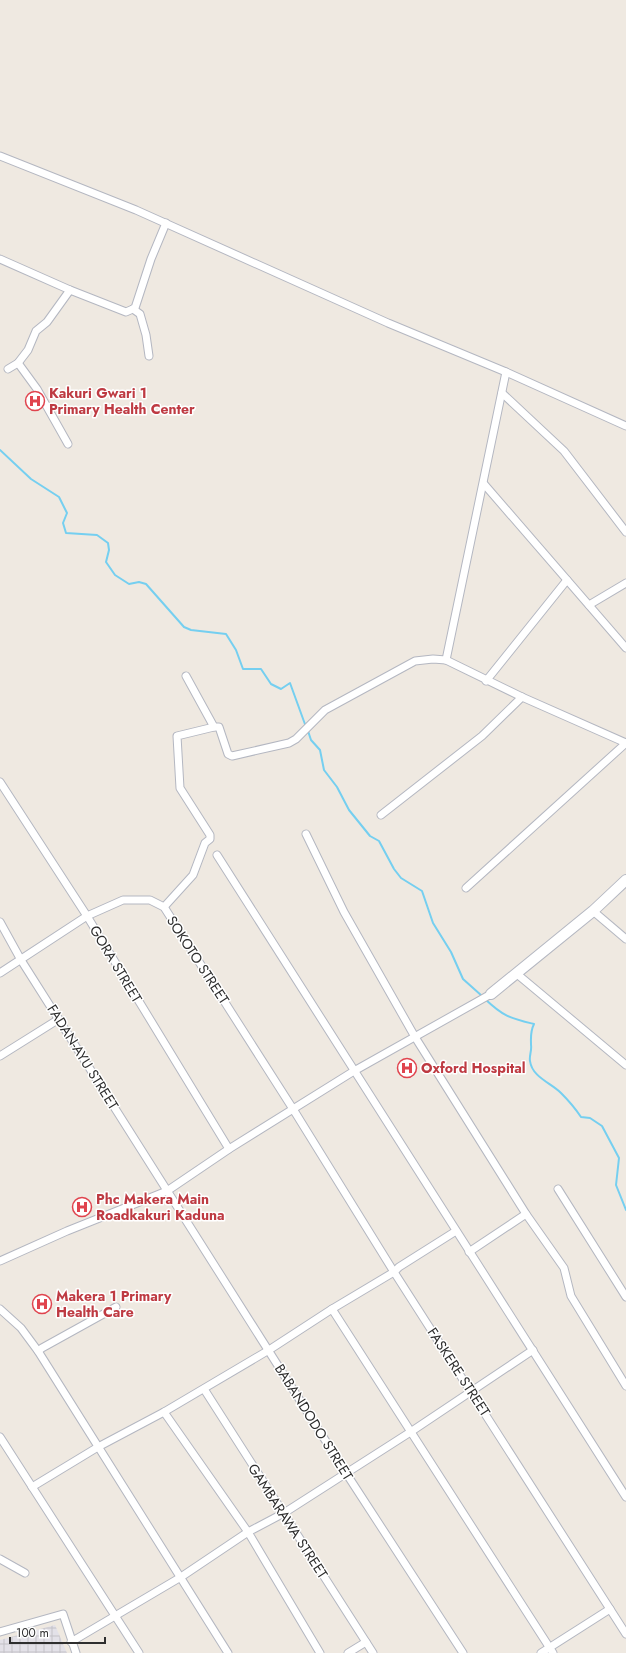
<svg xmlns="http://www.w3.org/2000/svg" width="626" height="1653" font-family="Jost,sans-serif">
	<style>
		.industrial { fill: url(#industrial-grid) }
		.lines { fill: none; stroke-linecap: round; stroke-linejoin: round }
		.stream { stroke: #75cff0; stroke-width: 2 }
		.minor-casing { stroke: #b4b7c1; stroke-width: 9 }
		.secondary-casing { stroke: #b4b7c1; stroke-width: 12 }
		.minor { stroke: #fff; stroke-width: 7 }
		.secondary { stroke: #fff; stroke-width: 10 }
		.labels { text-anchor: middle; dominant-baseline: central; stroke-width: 3; stroke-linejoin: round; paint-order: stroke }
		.health-label { font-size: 14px; font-weight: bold; fill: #be3a42; stroke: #fff; text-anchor: start }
		.street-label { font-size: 14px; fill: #2e2e2e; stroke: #fff }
	</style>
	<defs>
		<pattern id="industrial-grid" width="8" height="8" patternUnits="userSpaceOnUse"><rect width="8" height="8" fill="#e3e1e8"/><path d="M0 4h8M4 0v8" fill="none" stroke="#c3c1c7"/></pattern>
	</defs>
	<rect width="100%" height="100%" fill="#efe9e1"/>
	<polygon class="industrial" points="55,1625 67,1653 0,1653 0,1640"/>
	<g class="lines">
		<g class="stream">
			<polyline points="0,450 31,479 59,497 67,513 63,523 66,533 97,535 108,543 109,550 106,562 115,575 129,584 139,582 146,584 184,627 191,630 226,634 236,650 243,669 261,669 271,684 281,689 290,683 306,727"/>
			<polyline points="308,731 311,740 320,750 324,770 337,787 349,810 370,836 379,841 394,869 401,878 422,891 433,923 451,952 463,979 482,996"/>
			<path d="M485,999c19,18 25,19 49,25 -4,8 -3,13 -3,21 1,5 -2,11 -1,16 2,16 21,22 31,32 8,8 14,15 20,24l9,1 12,8 17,32 -3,27 10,25"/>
		</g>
		<defs>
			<g id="minor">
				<polyline points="0,156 136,210 388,323 506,372 626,426"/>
				<polyline points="0,259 70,290 126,312 135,308 151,259 166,223"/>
				<polyline points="133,309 140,314 146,335 149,356"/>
				<polyline points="18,363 37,389 68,444"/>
				<polyline points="8,369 18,363 28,350 36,331 47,322 70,290"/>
				<polyline points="502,393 564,451 626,532"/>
				<polyline points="484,484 626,648"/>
				<polyline points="589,605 626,583"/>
				<polyline points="446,660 506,372"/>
				<polyline points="186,676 214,727 219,727 228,754 232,756 289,743 296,739 325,710 415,661 433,659 446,660 522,697 626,743"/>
				<polyline points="486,681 567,580"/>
				<polyline points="0,782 87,916 229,1149"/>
				<polyline points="381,815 482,736 522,697"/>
				<polyline points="306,834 344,912 415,1037 526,1214 564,1268 571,1296 626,1386"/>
				<polyline points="217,855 626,1497"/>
				<polyline points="466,888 626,743"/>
				<polyline points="164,907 193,875 205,843 210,839 210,835 180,788 177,736 214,727"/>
				<polyline points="593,911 626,939"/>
				<polyline points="0,922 21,960 346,1473 463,1653"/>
				<polyline points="0,973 87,916 123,900 150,900 164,907 293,1109 394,1272 626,1634"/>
				<polyline points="517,974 626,1065"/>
				<polyline points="0,1056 59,1019"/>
				<polyline points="558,1189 626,1297"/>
				<polyline points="469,1252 526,1214"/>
				<polyline points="0,1261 67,1231 167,1191 229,1149 354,1071 491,994"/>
				<polyline points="0,1309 21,1328 38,1351 228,1653"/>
				<polyline points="332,1309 553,1653"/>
				<polyline points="38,1351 42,1348 116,1307"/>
				<polyline points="204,1389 373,1653"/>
				<polyline points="164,1412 248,1532 320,1653"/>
				<polyline points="0,1437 139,1653"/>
				<polyline points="32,1487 98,1447 164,1412 269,1350 332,1309 394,1272 399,1267 456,1231"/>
				<polyline points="0,1559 25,1573"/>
				<polyline points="0,1632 63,1614 76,1653"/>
				<polyline points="71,1642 181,1577 248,1532 284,1513 412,1431 533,1350"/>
				<polyline points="348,1653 366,1642"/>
				<polyline points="541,1653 610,1609"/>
			</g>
			<polyline id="secondary" points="491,994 593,911 626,880"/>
		</defs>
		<use href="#minor" class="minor-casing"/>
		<use href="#secondary" class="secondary-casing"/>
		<use href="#minor" class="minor"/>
		<use href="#secondary" class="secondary"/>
	</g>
	<defs>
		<symbol id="hospital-ring" viewBox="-11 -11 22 22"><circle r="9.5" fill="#fff" stroke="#e0444e" stroke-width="1.5"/><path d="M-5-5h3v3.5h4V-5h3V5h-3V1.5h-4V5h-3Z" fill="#e0444e"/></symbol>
	</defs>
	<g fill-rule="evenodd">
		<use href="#hospital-ring" x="24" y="390" width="22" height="22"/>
		<use href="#hospital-ring" x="396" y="1057" width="22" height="22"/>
		<use href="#hospital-ring" x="71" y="1196" width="22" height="22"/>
		<use href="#hospital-ring" x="31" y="1293" width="22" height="22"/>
	</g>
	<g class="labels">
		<g class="health-label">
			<text x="49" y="393">Kakuri Gwari 1<tspan x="49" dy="16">Primary Health Center</tspan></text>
			<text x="421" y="1068">Oxford Hospital</text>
			<text x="96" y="1199">Phc Makera Main<tspan x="96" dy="16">Roadkakuri Kaduna</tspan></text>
			<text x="56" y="1296">Makera 1 Primary<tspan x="56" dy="16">Health Care</tspan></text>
		</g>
		<g class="street-label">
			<text transform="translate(198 960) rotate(57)">SOKOTO STREET</text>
			<text transform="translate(116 964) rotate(59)">GORA STREET</text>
			<text transform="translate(83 1057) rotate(58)">FADAN-AYU STREET</text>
			<text transform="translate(459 1372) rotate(57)">FASKERE STREET</text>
			<text transform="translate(314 1422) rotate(58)">BABANDODO STREET</text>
			<text transform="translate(288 1521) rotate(57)">GAMBARAWA STREET</text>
		</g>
	</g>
	<path d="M10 1637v6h95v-6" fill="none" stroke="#2e2e2e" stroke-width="2"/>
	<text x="16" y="1637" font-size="12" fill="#2e2e2e" stroke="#ffffff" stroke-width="3" paint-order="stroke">100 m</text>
</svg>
